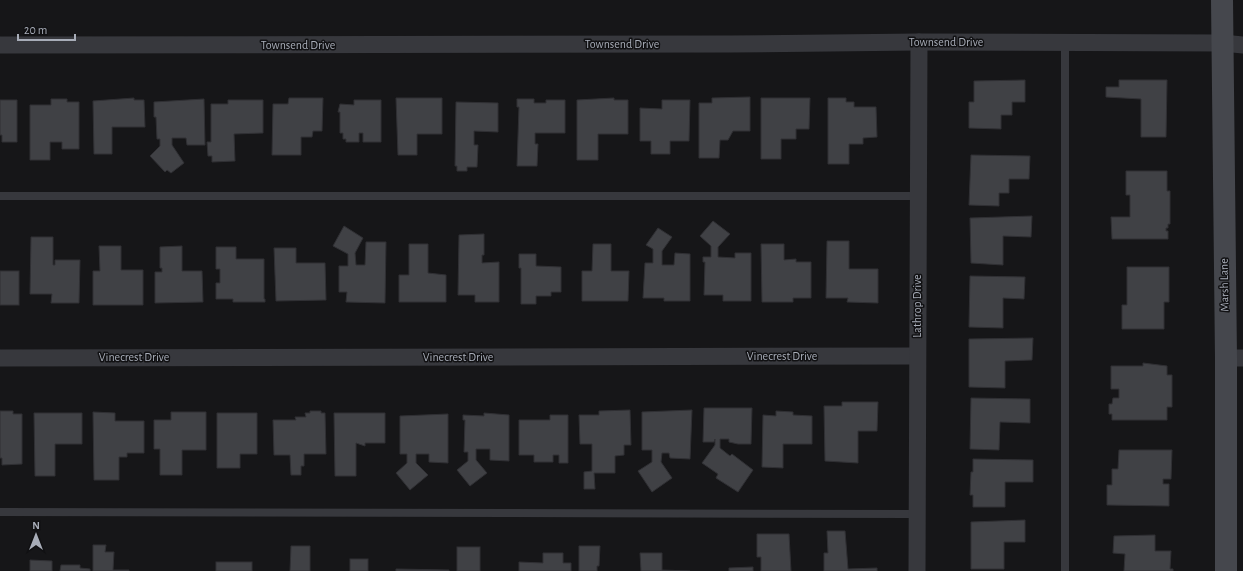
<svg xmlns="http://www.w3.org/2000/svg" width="1243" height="571" font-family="'Alegreya Sans',sans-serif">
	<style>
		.building { fill: #404145; stroke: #303034 }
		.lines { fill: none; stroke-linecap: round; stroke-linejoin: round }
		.lane { stroke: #37383d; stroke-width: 8 }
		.street { stroke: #37383d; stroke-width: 17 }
		.secondary { stroke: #45474d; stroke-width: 22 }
		.labels { text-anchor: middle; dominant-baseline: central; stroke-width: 3; stroke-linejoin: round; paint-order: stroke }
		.street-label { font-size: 12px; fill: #a8adb8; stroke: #111113 }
	</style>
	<rect width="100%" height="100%" fill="#161618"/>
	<g class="building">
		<polygon points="1025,80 1025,102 1012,102 1012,115 1001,115 1001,129 969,128 969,102 974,102 974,81"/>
		<polygon points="1119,80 1167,80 1166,137 1141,137 1141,99 1106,97 1106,87 1119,87"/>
		<polygon points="750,97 750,131 733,131 728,140 720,140 719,158 699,158 699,103 712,103 712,98"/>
		<polygon points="134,98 134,100 144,100 145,127 112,127 112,154 94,154 93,101"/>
		<polygon points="289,98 323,98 322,131 313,131 312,137 301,137 301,155 272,155 273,104 288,104"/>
		<polygon points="396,98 442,98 442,134 417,134 417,155 398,155"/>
		<polygon points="614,98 614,100 628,100 628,134 598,134 598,160 577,160 577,100"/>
		<polygon points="761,98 810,98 809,129 796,129 796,139 781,139 781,159 761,159"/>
		<polygon points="828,98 846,98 846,102 854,102 854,107 876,107 877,137 863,138 863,144 849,144 849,164 828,164"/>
		<polygon points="51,99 67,99 67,102 79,102 79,149 62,149 62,142 50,142 50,160 30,160 30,105 51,105"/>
		<polygon points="204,99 205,145 187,145 186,138 172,138 172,145 184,163 171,173 167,170 165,172 150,156 160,146 160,139 157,139 156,117 154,117 154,102"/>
		<polygon points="517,99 534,99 534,103 546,103 546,100 565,100 565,133 535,133 535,144 538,144 537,166 517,166 519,107 517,107"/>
		<polygon points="0,100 17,100 17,142 2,142 2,135 0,135"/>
		<polygon points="228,100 263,100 263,133 234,134 235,161 212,162 212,156 208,156 207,142 211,142 211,104 228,104"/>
		<polygon points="354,100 381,100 381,142 363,142 363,133 359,133 359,142 346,142 346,139 343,139 343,133 340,133 340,112 338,112 340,104 354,105"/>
		<polygon points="662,100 690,100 689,141 670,141 670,154 651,154 651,141 640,141 640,108 662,109"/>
		<polygon points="456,102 498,103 498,132 474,131 474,145 478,145 477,167 467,167 467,171 457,171 457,166 455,166"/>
		<polygon points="971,155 1030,156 1029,179 1009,179 1009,193 999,193 999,206 969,205"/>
		<polygon points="1126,171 1167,171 1167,191 1170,191 1170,224 1168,224 1168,228 1166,228 1166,231 1168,231 1168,239 1112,239 1111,217 1130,217 1130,195 1126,195"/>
		<polygon points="1032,216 1031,237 1003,236 1003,265 971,263 970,218"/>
		<polygon points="713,221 730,234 718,247 718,257 735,258 735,253 751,253 751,301 723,301 723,295 704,295 705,262 703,262 703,257 711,257 711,246 700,236"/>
		<polygon points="344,226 363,238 355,253 356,265 365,265 366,242 386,242 385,303 346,302 347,292 339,292 339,266 348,266 348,254 333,246"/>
		<polygon points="658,228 672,237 662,251 662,265 674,265 675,253 690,254 690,301 664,301 664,298 643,298 645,263 653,263 653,249 646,245"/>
		<polygon points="484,234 484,255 482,255 482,263 499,262 499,302 475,302 475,295 458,295 459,235"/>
		<polygon points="31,237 53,237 53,265 55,265 55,260 80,260 79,303 51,303 52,294 30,294"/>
		<polygon points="827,241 849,241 849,269 878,269 878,303 847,302 848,298 826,298"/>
		<polygon points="409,244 428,244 428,273 446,275 446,302 399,302 399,275 409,275"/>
		<polygon points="593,244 611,244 611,271 629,271 628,301 582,301 582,271 592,271"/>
		<polygon points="761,244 784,244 784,260 796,259 796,262 811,262 811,298 793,298 793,302 762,302"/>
		<polygon points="99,246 121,246 121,270 143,270 143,305 93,305 93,271 100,271"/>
		<polygon points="182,246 182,271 202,271 203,302 155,303 155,272 162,272 162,268 160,268 160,247"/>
		<polygon points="216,247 236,247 236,259 264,259 264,299 265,299 265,302 233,302 233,299 216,299 216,283 220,283 220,269 216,269"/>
		<polygon points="274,248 296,248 296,263 325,263 326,300 276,301"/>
		<polygon points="519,254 536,254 536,266 561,267 561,292 551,292 551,296 536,296 536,304 521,304 521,268 519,268"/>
		<polygon points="1127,267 1169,267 1169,302 1164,302 1164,329 1122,329 1122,305 1127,305"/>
		<rect x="0" y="271" width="19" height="34"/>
		<polygon points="970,276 1025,277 1024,299 1003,298 1003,328 969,327"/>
		<polygon points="1033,338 1032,360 1005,361 1005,388 969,387 969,339"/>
		<polygon points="1143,363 1167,366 1167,375 1172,375 1172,407 1167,407 1167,420 1112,420 1112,414 1109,414 1109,404 1112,404 1113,398 1119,398 1119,389 1111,389 1111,366 1143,366"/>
		<polygon points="971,398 1030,399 1030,423 1000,422 999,450 970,449"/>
		<polygon points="842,402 878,402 877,431 858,431 858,463 825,461 824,406 842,406"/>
		<polygon points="704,408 752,408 751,444 738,444 729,442 729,439 720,439 720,448 730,456 732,454 753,470 738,492 716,478 718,474 702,463 715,445 715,439 714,442 703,442"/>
		<polygon points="630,410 631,445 624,445 624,455 615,456 615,473 594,473 595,489 584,489 584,472 592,471 592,444 580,444 579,415 599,415 599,411"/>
		<polygon points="692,410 690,459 670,458 669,453 662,453 661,462 672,478 652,492 638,471 652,462 652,450 642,450 642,412"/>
		<polygon points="0,411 13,411 13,414 22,414 22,464 2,465 2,458 0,458"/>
		<polygon points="310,411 321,411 321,413 325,413 326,454 304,454 304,466 301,466 301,475 291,475 290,455 274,455 273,420 296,420 295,417 306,417 305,413 310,413"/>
		<polygon points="776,411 793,412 793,415 812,416 812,444 783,444 783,468 762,467 763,415 776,416"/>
		<polygon points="93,412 115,413 115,421 144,421 144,453 127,453 127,457 119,457 119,480 94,480"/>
		<polygon points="171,412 206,412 206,450 182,450 182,475 160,475 160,449 154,449 154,420 171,420"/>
		<polygon points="34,413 82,413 82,444 55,444 55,476 35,476"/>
		<polygon points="217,413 257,413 257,454 240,454 240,468 217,468"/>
		<polygon points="334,413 385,413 385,443 365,443 365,446 356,443 356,476 335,476"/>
		<polygon points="484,413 509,415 509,461 490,460 490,449 476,449 476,460 487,473 470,486 457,470 468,461 468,452 464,452 465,420 463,420 463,415 484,416"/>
		<polygon points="448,414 448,463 429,462 429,454 416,454 416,463 428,475 410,490 396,473 407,463 407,454 400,454 400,416"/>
		<polygon points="550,415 568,415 568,463 559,463 559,455 553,455 553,462 534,462 534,455 519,455 519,420 550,420"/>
		<polygon points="1119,450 1172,450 1171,479 1163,479 1163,484 1169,484 1169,506 1107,505 1107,485 1112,485 1112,469 1118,469"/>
		<polygon points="973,459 1033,460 1033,482 1005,482 1005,507 973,507 973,495 970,495 971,472 973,472"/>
		<polygon points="1025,520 1025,542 1004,542 1004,569 971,569 971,522"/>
		<polygon points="827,531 845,531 848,569 877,568 877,571 824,571 824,553 828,553"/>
		<polygon points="757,534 789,534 791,571 761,571 761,557 757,557"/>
		<polygon points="1155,535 1155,551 1171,551 1170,569 1173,569 1173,571 1124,571 1125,554 1113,553 1114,536"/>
		<polygon points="93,545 106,545 105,552 114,552 113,570 129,570 129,571 93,571"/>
		<polygon points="291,546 310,546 310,571 290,571"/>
		<polygon points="579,546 600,546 599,566 597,566 597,571 579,571"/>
		<rect x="457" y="547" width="23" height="24"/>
		<polygon points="543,553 563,553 563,563 571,563 571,571 519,571 519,562 543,563"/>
		<polygon points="640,553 662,553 662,570 690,571 641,571"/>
		<rect x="350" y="559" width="18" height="12"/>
		<polygon points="30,560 52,561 52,571 30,571"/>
		<rect x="216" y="562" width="36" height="9"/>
		<polygon points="61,565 80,565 80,568 90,569 90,571 60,571"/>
		<polygon points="753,567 753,571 729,571 729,568"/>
		<polygon points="396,569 449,570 449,571 396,571"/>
	</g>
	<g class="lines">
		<g class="lane">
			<polyline points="1065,42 1065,571"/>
			<polyline points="0,196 918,196"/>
			<polyline points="0,512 917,514"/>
		</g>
		<g class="street">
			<polyline points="0,45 730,44 919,42 1223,43 1243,45"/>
			<polyline points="0,358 917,356"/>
			<polyline points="1226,358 1243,358"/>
			<polyline points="917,571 919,42"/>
		</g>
		<polyline class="secondary" points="1222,0 1226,358 1226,571"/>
	</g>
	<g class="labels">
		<g class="street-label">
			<text x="946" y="42">Townsend Drive</text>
			<text x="622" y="44">Townsend Drive</text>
			<text x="298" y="45">Townsend Drive</text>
			<text transform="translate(1224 285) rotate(-91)">Marsh Lane</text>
			<text transform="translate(917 306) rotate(-90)">Lathrop Drive</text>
			<text x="782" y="356">Vinecrest Drive</text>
			<text x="134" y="357">Vinecrest Drive</text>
			<text x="458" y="357">Vinecrest Drive</text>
		</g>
	</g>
	<g transform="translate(36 535)" stroke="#111113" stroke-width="3" paint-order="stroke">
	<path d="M0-3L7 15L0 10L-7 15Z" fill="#a8adb8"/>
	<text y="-6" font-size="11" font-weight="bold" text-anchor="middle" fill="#a8adb8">N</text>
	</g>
	<path d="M18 34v6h57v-6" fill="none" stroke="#a8adb8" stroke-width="2"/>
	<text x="24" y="34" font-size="12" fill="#a8adb8" stroke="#111113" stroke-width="3" paint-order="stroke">20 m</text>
</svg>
